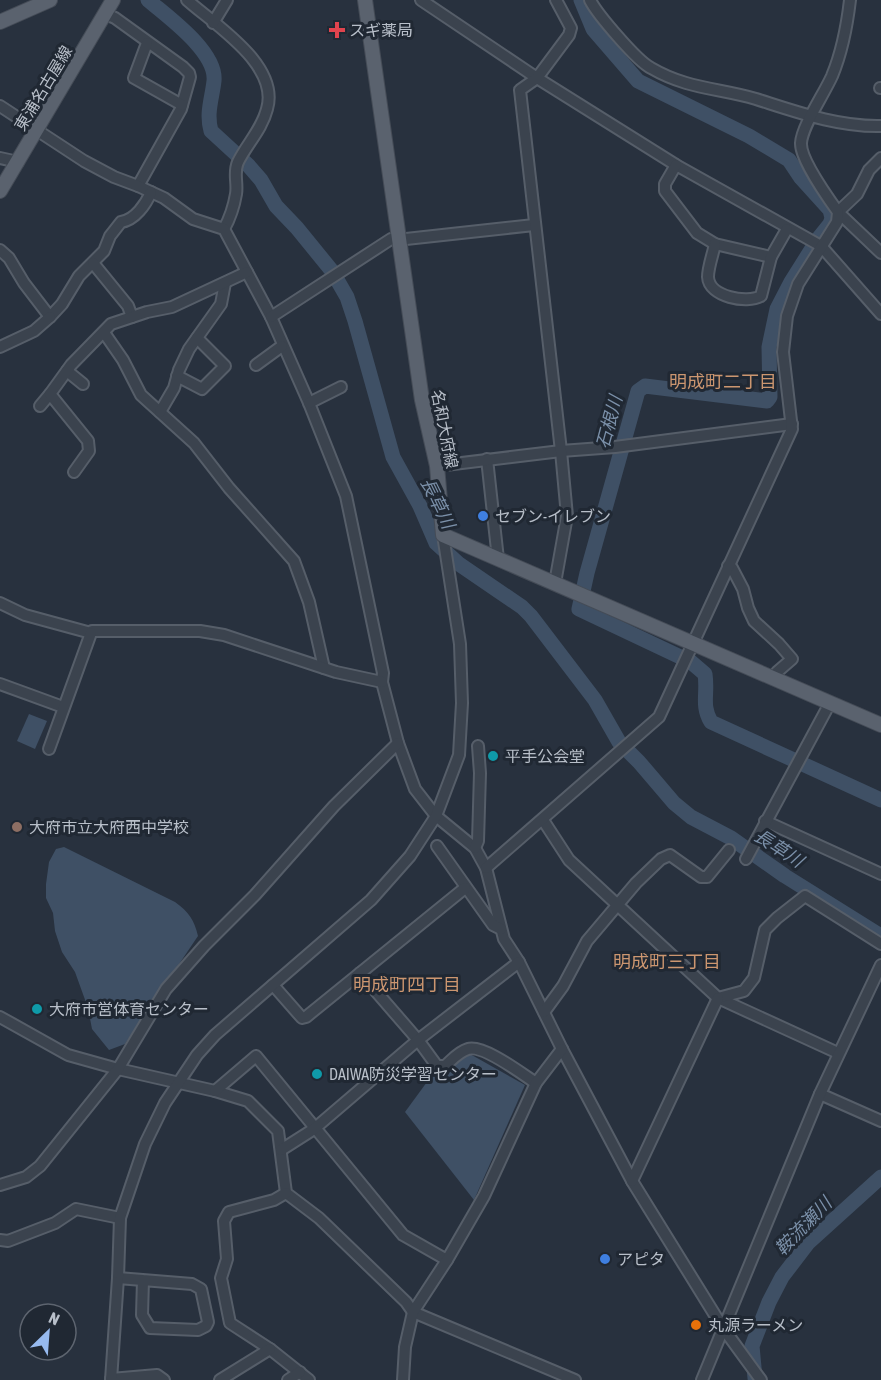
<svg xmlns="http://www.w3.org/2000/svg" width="881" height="1380" font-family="'Asap Condensed','Noto Sans JP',sans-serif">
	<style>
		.water { fill: #3f5065 }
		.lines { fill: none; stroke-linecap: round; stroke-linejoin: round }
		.river { stroke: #3f5065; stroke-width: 15 }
		.minor-casing { stroke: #565e69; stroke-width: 14 }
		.major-casing { stroke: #454c57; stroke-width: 16 }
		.minor { stroke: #3b434e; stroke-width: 10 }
		.major { stroke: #5a626e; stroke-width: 14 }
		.health-dot { fill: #e0444e; stroke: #202833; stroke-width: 2 }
		.shop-dot { fill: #3f7fe0; stroke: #202833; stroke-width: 2 }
		.culture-dot { fill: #0f9aa8; stroke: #202833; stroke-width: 2 }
		.education-dot { fill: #8d6e63; stroke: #202833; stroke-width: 2 }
		.food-dot { fill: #e8710a; stroke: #202833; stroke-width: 2 }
		.labels { text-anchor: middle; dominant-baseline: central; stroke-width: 6; stroke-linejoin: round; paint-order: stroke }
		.poi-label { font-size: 16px; fill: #b8bfc9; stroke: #202833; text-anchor: start }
		.street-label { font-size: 16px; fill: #b8bfc9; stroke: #202833 }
		.neighbourhood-label { font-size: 18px; fill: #cc9670; stroke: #202833 }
		.water-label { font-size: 18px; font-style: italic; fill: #7b90a9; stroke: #202833 }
	</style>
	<rect width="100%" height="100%" fill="#28313e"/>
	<g class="water">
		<polygon points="29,714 47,721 35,749 17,741"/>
		<path d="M64,847l111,55c14,10 19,18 23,34l-73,108 -16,6 -17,-21 -4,-21 -13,-36 -13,-20 -7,-21 -2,-18 -7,-15v-14l3,-22 7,-13z"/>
		<polygon points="470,1054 525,1085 474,1200 405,1112 435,1071"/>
	</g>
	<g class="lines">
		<g class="river">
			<path d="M148,0c20,17 69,52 66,81 -2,18 -8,32 -3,50l37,34 13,15 15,26 21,22 35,43 15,26 8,24 38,136 27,49 16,37 23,21 63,43 9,9 64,84 24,42 20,20 35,41 17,14 40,21 54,38 96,60"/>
			<path d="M581,0l12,29 45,52 111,55 40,24 12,18 29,32 2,8 -2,6 -12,15 -27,43 -14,27 -8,38 1,50 -3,4 -122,-15 -7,5 -51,182 -8,36 112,53 14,12c3,20 -4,31 6,48l170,78"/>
			<polyline points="755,1378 752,1346 769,1302 782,1277 808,1243 881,1177"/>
		</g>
		<defs>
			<g id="minor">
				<path d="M187,0c28,25 93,65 80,109 -5,20 -20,35 -29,53 -5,11 0,21 -2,32 -2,12 -6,24 -12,35"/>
				<polyline points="421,0 537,78 676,165 821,246 881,314"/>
				<path d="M590,0c7,14 47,61 61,68 36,21 67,20 105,31 41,13 82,28 125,27"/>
				<polyline points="106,14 115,18 183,67 189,73 190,77 181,109 138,186"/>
				<polyline points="213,23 227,0"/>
				<polyline points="147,43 134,78 182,105"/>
				<polyline points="880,88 881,88"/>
				<polyline points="0,106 84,161 114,177 138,186 164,198 193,219 224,229 271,317 309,403 346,496 383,673 382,682 398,743 415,789 436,816 475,848 486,868 504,939 519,962 562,1049 632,1181 723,1328 761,1380"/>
				<polyline points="0,158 18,162"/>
				<polyline points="881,158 869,170 857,194 838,212 881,253"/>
				<polyline points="676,165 665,184 665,191 697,233 715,244 771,257"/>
				<path d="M715,244c-2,10 -7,23 -7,33 1,20 39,27 53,19l10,-39 16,-28"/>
				<path d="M0,250l9,8 15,25 26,34 12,-13 17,-28 25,-25 6,-15 11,-14c14,-2 25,-18 30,-30"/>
				<polyline points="93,263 128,306 132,317"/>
				<polyline points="271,317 391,239 406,239 534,225"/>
				<polyline points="105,334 123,360 141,395 194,443 229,488 294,561 309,602 324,668"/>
				<polyline points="0,347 34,331 50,317"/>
				<polyline points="256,365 282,346"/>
				<polyline points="67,371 83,384"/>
				<polyline points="177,376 202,389 225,366 197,338"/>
				<polyline points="309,403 341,387"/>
				<polyline points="40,406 50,394"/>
				<polyline points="160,412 174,388 179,370 189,349 221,304 225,283"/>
				<polyline points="487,459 498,559"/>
				<polyline points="437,466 561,451 615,447 792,424"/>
				<polyline points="74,472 89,451 88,441 50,394 71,365 111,324 147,312 172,307 247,272"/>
				<polyline points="728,566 732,568 743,589 748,608 754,621 779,644 792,659 777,672 774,679"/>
				<polyline points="555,583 567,516 561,451 520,90 537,78 569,35 571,28 556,0"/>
				<polyline points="0,603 25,615 91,633 92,631 200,631 224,635 336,672 382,682"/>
				<polyline points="0,684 63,707"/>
				<polyline points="49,749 91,633"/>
				<polyline points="543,820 569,860 718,998 838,1053"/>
				<polyline points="765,821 881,874"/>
				<polyline points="437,846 493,925 501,929"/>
				<polyline points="475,848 478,841 480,773 478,746"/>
				<polyline points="746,859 830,703"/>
				<path d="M486,868l173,-151 133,-288 -9,-77 4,-36 11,-32 39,-62 1,-10c-10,-14 -38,-53 -37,-69 1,-17 23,-49 31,-67 10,-24 15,-50 18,-76"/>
				<path d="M360,973l58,67 19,26h8c7,-6 13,-14 23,-17 15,-5 54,25 68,34"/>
				<polyline points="273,985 302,1018 306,1017 465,888"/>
				<polyline points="718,998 744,991 754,978 765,930 777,918 805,896 881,944"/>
				<polyline points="544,1012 563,986 587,941 636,883 661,859 670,855 701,877 707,877 729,850"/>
				<polyline points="0,1017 68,1055 118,1069 215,1091 248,1101 278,1131 286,1193 319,1218 406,1302 413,1312 575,1380"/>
				<polyline points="215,1091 256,1056 403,1235 447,1260"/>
				<polyline points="820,1094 881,1121"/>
				<polyline points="281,1150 314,1129 418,1040 519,962"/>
				<polyline points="632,1181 718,998"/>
				<polyline points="0,1185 26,1177 40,1166 118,1069 166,989 204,946 255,895 334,806 398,743"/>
				<polyline points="286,1193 274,1200 229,1212 224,1221 227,1259 221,1278 230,1323 270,1349 309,1380"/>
				<polyline points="0,1240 8,1241 55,1223 76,1209 120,1218"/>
				<polyline points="118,1278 192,1284 201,1289 208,1322 206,1326 198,1330 150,1328 142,1315 143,1280"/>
				<polyline points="111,1379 157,1375 164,1380"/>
				<polyline points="111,1380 118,1278 120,1218 145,1144 165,1103 197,1055 215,1035 371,900 410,856 436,816 459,755 462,703 460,644 443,535"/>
				<polyline points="220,1380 270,1349"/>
				<polyline points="288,1380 300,1372"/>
				<polyline points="403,1380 405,1347 413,1312 447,1260 484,1196 536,1083 562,1049"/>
				<polyline points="702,1380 820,1094 881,965"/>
			</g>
			<g id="major">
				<polyline points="365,0 422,400 437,466 443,535 881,725"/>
				<polyline points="0,22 50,0"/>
				<polyline points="0,191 113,0"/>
			</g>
		</defs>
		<use href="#minor" class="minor-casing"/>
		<use href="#major" class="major-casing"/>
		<use href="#minor" class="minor"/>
		<use href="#major" class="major"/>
	</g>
	<path class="health-dot" d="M334 21h6v6h6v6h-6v6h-6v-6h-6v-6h6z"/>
	<g class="shop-dot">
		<circle cx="483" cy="516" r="6"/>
		<circle cx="605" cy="1259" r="6"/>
	</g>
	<g class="culture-dot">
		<circle cx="493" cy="756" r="6"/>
		<circle cx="37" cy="1009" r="6"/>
		<circle cx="317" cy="1074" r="6"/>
	</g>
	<circle class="education-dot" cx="17" cy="827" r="6"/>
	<circle class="food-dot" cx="696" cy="1325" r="6"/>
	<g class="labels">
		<g class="poi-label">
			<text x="349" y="30">スギ薬局</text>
			<text x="495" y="516">セブン-イレブン</text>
			<text x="505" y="756">平手公会堂</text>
			<text x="29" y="827">大府市立大府西中学校</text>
			<text x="49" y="1009">大府市営体育センター</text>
			<text x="329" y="1074">DAIWA防災学習センター</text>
			<text x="617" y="1259">アピタ</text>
			<text x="708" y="1325">丸源ラーメン</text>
		</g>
		<g class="street-label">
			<text transform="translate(43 88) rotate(-59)">東浦名古屋線</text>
			<text transform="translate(445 429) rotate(79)">名和大府線</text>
		</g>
		<g class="neighbourhood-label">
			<text x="723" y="381">明成町二丁目</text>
			<text x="667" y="961">明成町三丁目</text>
			<text x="407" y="984">明成町四丁目</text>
		</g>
		<g class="water-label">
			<text transform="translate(609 422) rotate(-75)">石根川</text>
			<text transform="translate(438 503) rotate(64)">長草川</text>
			<text transform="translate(779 848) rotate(33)">長草川</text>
			<text transform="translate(803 1226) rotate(-46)">鞍流瀬川</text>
		</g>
	</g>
	<g transform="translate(48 1332) rotate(25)"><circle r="28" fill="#202833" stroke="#5d646f" stroke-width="1.5"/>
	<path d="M0-4.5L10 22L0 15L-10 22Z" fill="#97baef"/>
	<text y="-9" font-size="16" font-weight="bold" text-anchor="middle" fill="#b8bfc9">N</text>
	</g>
</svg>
